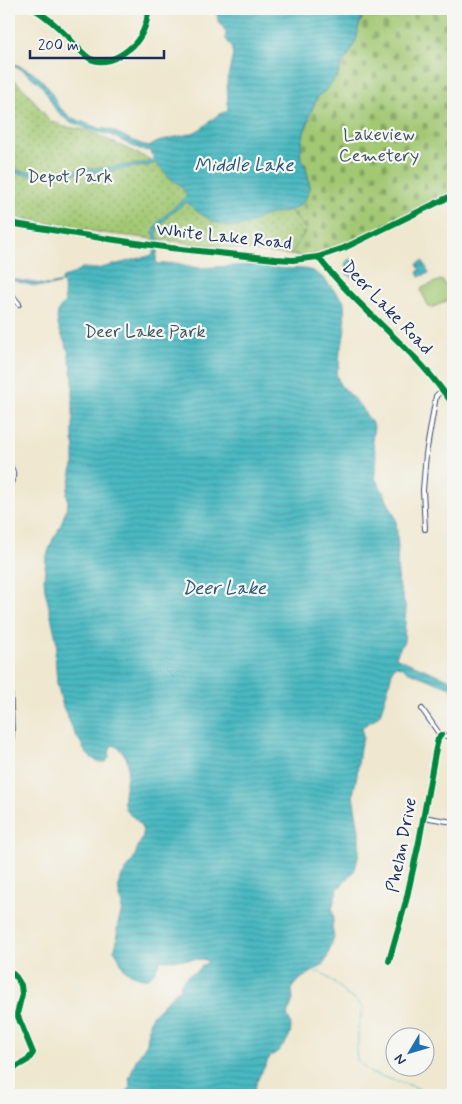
<svg xmlns="http://www.w3.org/2000/svg" width="462" height="1104" font-family="Mynerve,sans-serif">
	<style>
		.cemetery { fill: url(#cemetery-stones); stroke: #5e7c68 }
		.park { fill: url(#park-dots); stroke: #5e7c68 }
		.pitch { fill: #a2c873; stroke: #5e7c68 }
		.water { fill: url(#water-rules); stroke: #327490 }
		.lines { fill: none; stroke-linecap: round; stroke-linejoin: round }
		.stream { stroke: #4ab9c1; stroke-width: 1 }
		.minor-casing { stroke: #3b4b6f; stroke-width: 6 }
		.tertiary-casing { stroke: #3b4b6f; stroke-width: 8 }
		.minor { stroke: #fff; stroke-width: 4 }
		.tertiary { stroke: #fff; stroke-width: 5 }
		.cycleway-casing { stroke: #f6f6f2; stroke-width: 9 }
		.cycleway { stroke: #00873e; stroke-width: 6 }
		.labels { text-anchor: middle; dominant-baseline: central; stroke-width: 4.5; stroke-linejoin: round; paint-order: stroke }
		.park-label { font-size: 18px; fill: #3d5563; stroke: #f6f6f2 }
		.street-label { font-size: 18px; fill: #1b2f5e; stroke: #f6f6f2 }
		.water-label { font-size: 19px; font-style: italic; fill: #29587c; stroke: #f6f6f2 }
	</style>
	<defs>
		<pattern id="cemetery-stones" width="16" height="16" patternUnits="userSpaceOnUse" patternTransform="scale(1.25)"><rect width="16" height="16" fill="#a2c873"/><path d="M2 7V4a2 2 0 0 1 4 0v3zM10 15v-3a2 2 0 0 1 4 0v3z" fill="#83a362"/></pattern>
		<pattern id="park-dots" width="8" height="8" patternUnits="userSpaceOnUse" patternTransform="scale(1.25)"><rect width="8" height="8" fill="#a2c873"/><path d="M2 2h.1M6 6h.1" fill="none" stroke="#83a362" stroke-width="1.8" stroke-linecap="round"/></pattern>
		<pattern id="water-rules" width="6" height="5" patternUnits="userSpaceOnUse" patternTransform="scale(1.25)"><rect width="6" height="5" fill="#4ab9c1"/><path d="M0 2.5h6" fill="none" stroke="#3d97a0"/></pattern>
	</defs>
	<rect width="100%" height="100%" fill="#f6f6f2"/>
	<filter id="ink" filterUnits="userSpaceOnUse"><feTurbulence type="fractalNoise" baseFrequency=".02" numOctaves="2"/><feDisplacementMap in="SourceGraphic" scale="10" xChannelSelector="R" yChannelSelector="G"/><feConvolveMatrix kernelMatrix="1 2 1 2 8 2 1 2 1" color-interpolation-filters="sRGB"/></filter>
	<filter id="wash" filterUnits="userSpaceOnUse"><feTurbulence type="fractalNoise" baseFrequency=".0096" numOctaves="4" result="noise"/><feDisplacementMap in="SourceGraphic" scale="20" xChannelSelector="R" yChannelSelector="G"/><feGaussianBlur stdDeviation="1.12" result="paint"/><feColorMatrix in="noise" values="0 0 0 0 0 0 0 0 0 0 0 0 0 0 0 0 0 1.4 0 .05"/><feComposite in="paint" operator="in"/></filter>
	<g filter="url(#wash)">
		<rect width="100%" height="100%" fill="#efe7cf"/>
		<path class="cemetery" d="M368,9h85v183c-21,10 -42,20 -62,31 -27,13 -72,40 -101,32l16,-25 -16,-20c7,-3 8,-6 12,-11 2,-3 6,-7 7,-10 3,-10 -6,-27 -9,-36l4,-21 5,-12 1,-6 8,-18 7,-5 13,-16 4,-12 5,-5 16,-42z"/>
		<polygon class="park" points="9,74 27,92 51,122 60,124 59,126 87,130 151,160 290,210 306,230 290,255 103,233 9,216"/>
		<polygon class="pitch" points="440,280 443,281 451,297 449,300 431,308 429,307 421,291 422,288"/>
		<g class="water">
			<path d="M216,9h152l-5,7 -4,8 -2,14 -8,17 -7,8 -4,12 -13,16 -7,5 -8,18 -1,6 -5,12 -4,23c3,5 4,9 6,14 4,15 6,29 -9,38 -8,5 -21,6 -30,8 -8,2 -13,7 -21,10 -19,7 -45,-8 -58,-22h-3l-15,11 -12,15 -1,5 2,5 -3,22 2,3 18,-1 21,5 58,-3 15,3 34,1 9,2 9,6 21,23 1,3 1,25 -2,14 -3,8 -1,16 -3,7 4,12 8,7 12,14 14,20 -2,13 5,21 -2,10v8l10,17 2,6 6,11 3,8 2,27 -1,19 2,19 7,23 -2,33 -8,15 1,2 56,23v8l-44,-17 -7,-5 -6,-1 -3,2 -5,21 -8,25 -5,5 -13,8 1,12 -3,8 -3,28 -4,20 6,36v21l-3,14 -2,5 -16,18 -3,8 -3,12 2,9 -2,8 2,12 -8,22 -4,6 -20,12 -9,8 -1,4 1,10 -6,15c9,13 1,28 -10,37 -4,3 -7,4 -9,8 -3,7 -8,14 -11,21 -2,5 -1,9 -5,14h-130l6,-5 2,-6 -1,-5 7,-19 11,-17 2,-20 4,-9 25,-24 5,-10 4,-4 10,-5 5,-5 6,-4 -2,-2 -4,-1 -40,1c-5,4 -6,11 -11,16 -4,3 -8,2 -12,1 -20,-6 -15,-14 -25,-27 1,-3 3,-7 3,-11 1,-4 0,-8 0,-11 1,-7 4,-13 5,-19 0,-9 -5,-17 -3,-27 3,-8 10,-15 14,-22 3,-5 3,-10 6,-15 1,-3 4,-6 4,-10 -1,-20 -17,-16 -19,-31 -2,-23 15,-45 -10,-59l-4,2 -1,10 -3,5h-8l-9,-6 -5,-6 -3,-7 -5,-7 -13,-29 -6,-24 -2,-28 2,-11 -4,-19 -8,-35 -1,-11 2,-21 7,-19 4,-6 5,-11 6,-19 -1,-11 4,-14v-7l3,-7v-13l1,-4 -2,-6v-63l-2,-6 1,-6c-4,-5 -2,-10 -4,-15 -3,-12 -14,-26 -10,-39 1,-4 5,-6 7,-10 -2,-7 1,-13 -2,-19 -5,1 -9,2 -13,3 -13,2 -29,-3 -41,-7v-1l13,3 19,3 8,1 13,-3v-3c5,-4 8,-4 14,-6l1,-2 5,-3 15,1 56,-14c1,-5 3,-11 2,-16 0,-7 -2,-1 -1,-8 3,-13 25,-26 33,-36l-7,-10 -10,-7 -14,-15 -10,3 -56,7 -35,2 -21,1 -25,-4v-3l28,4 53,-4 55,-6 9,-3 -3,-9 -8,-1 -13,-5 -21,-11 -12,-2 -29,-11 -13,-12 -9,-17 -5,-7 -18,-15 -14,-7v-2l21,10 12,9 8,10 8,16 12,11 28,11 13,2 20,10 18,7c13,-10 31,-9 46,-15 9,-4 15,-12 23,-17 4,-3 7,-2 10,-5l-1,-29 6,-26 -2,-9 -5,-7v-7l-8,-12z"/>
			<polygon points="350,259 355,260 357,264 360,274 358,279 355,279 347,274 345,264 348,260"/>
			<polygon points="423,261 429,273 419,277 417,272 420,270 417,264"/>
		</g>
		<g class="lines">
			<polyline class="stream" points="314,971 316,973 319,972 322,973 333,982 338,985 346,995 353,998 363,1007 358,1028 358,1042 356,1051 357,1060 370,1073 413,1086 423,1091 426,1095"/>
		</g>
	</g>
	<g filter="url(#ink)">
		<g class="lines">
			<defs>
				<g id="minor">
					<path d="M34,9c12,7 23,17 33,27 7,7 14,17 22,22 13,8 29,0 40,-9 12,-9 19,-25 19,-40"/>
					<path d="M318,257c28,36 62,65 93,97 16,15 29,33 42,50"/>
					<polyline points="9,291 19,304"/>
					<polyline points="9,374 10,375"/>
					<path d="M9,465c7,7 4,14 0,22"/>
					<polyline points="425,529 423,490 426,454 436,396 442,390"/>
					<polyline points="9,672 10,684 12,732 9,761"/>
					<polyline points="422,709 438,732 441,735"/>
					<polyline points="441,735 453,737"/>
					<polyline points="423,817 453,822"/>
					<polyline points="389,961 406,901 419,842 435,753 438,739 441,735"/>
					<polyline points="9,970 16,977 21,985 22,994 17,1014 33,1053 28,1060 16,1067"/>
				</g>
				<polyline id="tertiary" points="9,223 95,237 171,248 275,259 293,260 318,257 344,248 453,195"/>
			</defs>
			<use href="#minor" class="minor-casing"/>
			<use href="#tertiary" class="tertiary-casing"/>
			<use href="#minor" class="minor"/>
			<use href="#tertiary" class="tertiary"/>
			<defs>
				<g id="cycleway">
					<path d="M34,9c12,7 23,17 33,27 7,7 14,17 22,22 13,8 29,0 40,-9 12,-9 19,-25 19,-40"/>
					<polyline points="9,223 95,237 171,248 275,259 293,260 318,257 344,248 453,195"/>
					<path d="M318,257c28,36 62,65 93,97 16,15 29,33 42,50"/>
					<polyline points="389,961 406,901 419,842 435,753 438,739 441,735"/>
					<polyline points="9,970 16,977 21,985 22,994 17,1014 33,1053 28,1060 16,1067"/>
				</g>
			</defs>
			<use href="#cycleway" class="cycleway-casing"/>
			<use href="#cycleway" class="cycleway"/>
		</g>
	</g>
	<g class="labels">
		<g class="park-label">
			<text x="379" y="135">Lakeview<tspan x="379" dy="21">Cemetery</tspan></text>
			<text x="70" y="177">Depot Park</text>
			<text x="145" y="332">Deer Lake Park</text>
		</g>
		<g class="street-label">
			<text transform="translate(224 237) rotate(6)">White Lake Road</text>
			<text transform="translate(387 308) rotate(46)">Deer Lake Road</text>
			<text transform="translate(402 845) rotate(-79)">Phelan Drive</text>
		</g>
		<g class="water-label">
			<text x="244" y="165">Middle Lake</text>
			<text x="224" y="588">Deer Lake</text>
		</g>
	</g>
	<rect width="462" height="1104" fill="none" stroke="#f6f6f2" stroke-width="30"/>
	<g transform="translate(410 1052) rotate(232)"><circle r="24" fill="#f6f6f2" stroke="#9ea6b7"/>
	<path d="M0-4L9 19L0 12L-9 19Z" fill="#1f6fb2"/>
	<text y="-8" font-size="14" font-weight="bold" text-anchor="middle" fill="#1b2f5e">N</text>
	</g>
	<path d="M30 50v8h134v-8" fill="none" stroke="#1b2f5e" stroke-width="2.5"/>
	<text x="38" y="50" font-size="15" fill="#1b2f5e" stroke="#f6f6f2" stroke-width="4" paint-order="stroke">200 m</text>
</svg>
